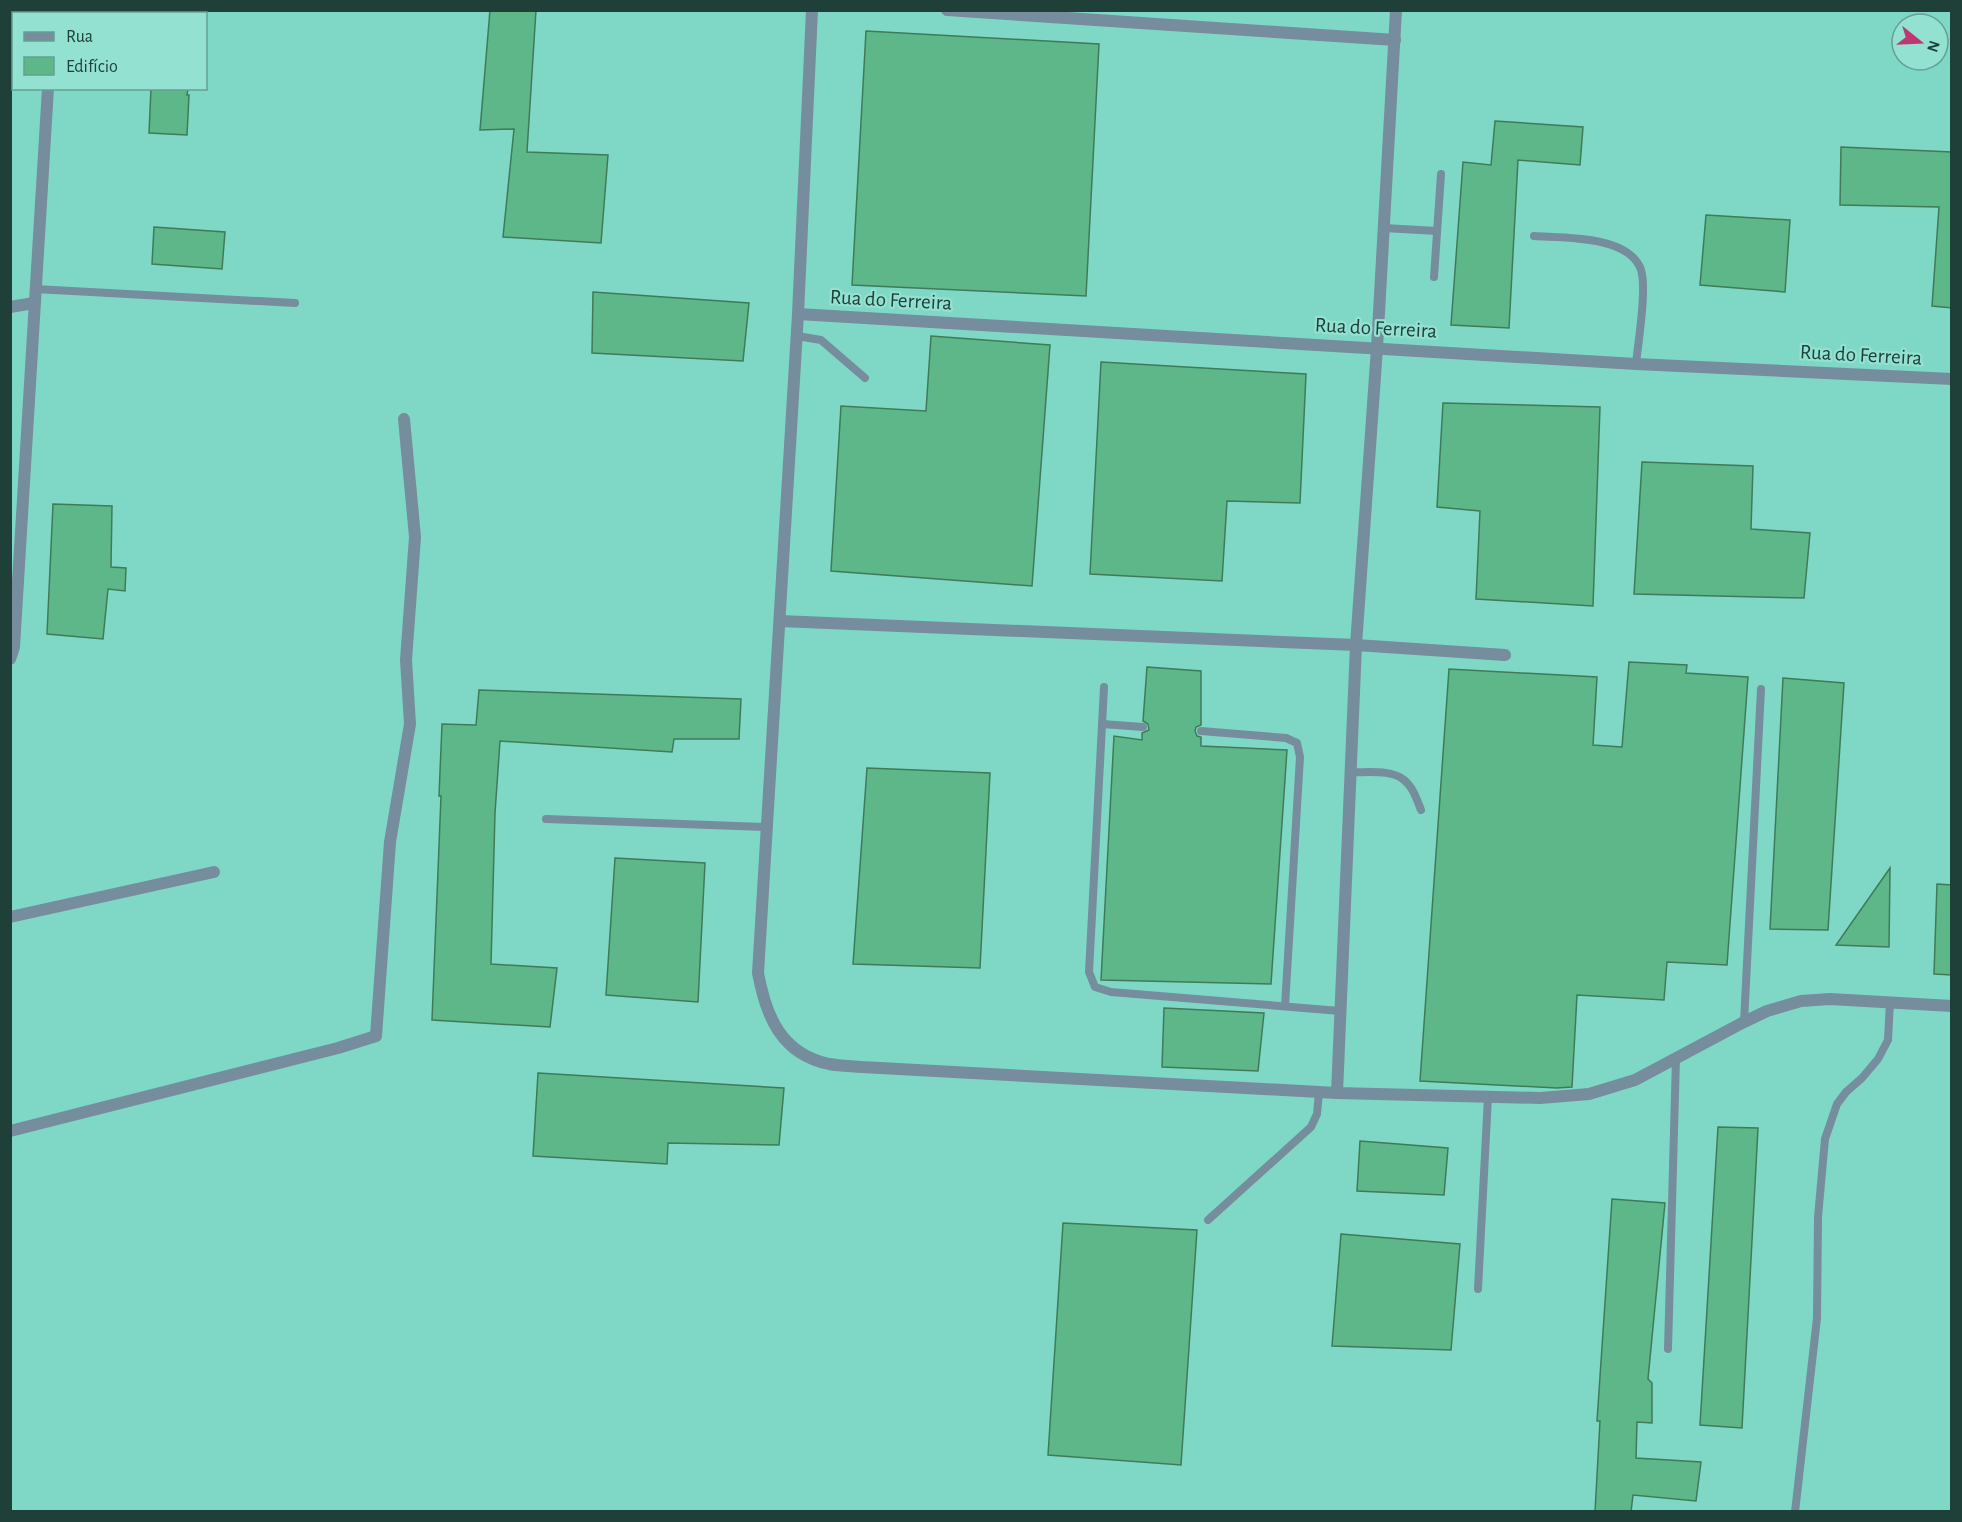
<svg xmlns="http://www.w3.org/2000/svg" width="1962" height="1522" font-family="'Alegreya Sans',sans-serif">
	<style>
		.built { fill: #7fd8c5; fill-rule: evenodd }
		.building { fill: #5eb788; stroke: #3f7b5b; stroke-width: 1.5 }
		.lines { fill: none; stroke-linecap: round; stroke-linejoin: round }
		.service { stroke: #758d9d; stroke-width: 8 }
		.minor { stroke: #758d9d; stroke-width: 12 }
		.labels { text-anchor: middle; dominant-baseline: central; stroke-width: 4.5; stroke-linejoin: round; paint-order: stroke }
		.street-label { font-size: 21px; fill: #1f3f39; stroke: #93e1d0 }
	</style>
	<rect width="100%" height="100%" fill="#93e1d0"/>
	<path class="built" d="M10,11h1941v1500h-1940zM14,14h192v74h-192zM1902,24h36v36h-36z"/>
	<g class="building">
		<polygon points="490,10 536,10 527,152 608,155 601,243 503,237 514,129 480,130"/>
		<polygon points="866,31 1099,44 1086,296 852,285"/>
		<polygon points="151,88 188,88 187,95 189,95 187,135 149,133"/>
		<polygon points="1495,121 1583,127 1580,165 1518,160 1509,328 1451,325 1463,162 1491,165"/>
		<polygon points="1841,147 1952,152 1952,308 1932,306 1939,207 1840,205"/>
		<polygon points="1706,215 1790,220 1785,292 1700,285"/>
		<polygon points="154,227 225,232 222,269 152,264"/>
		<polygon points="593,292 749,303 743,361 592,353"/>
		<polygon points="931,336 1050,345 1032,586 831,571 841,406 926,411"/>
		<polygon points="1101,362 1306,374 1300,503 1227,501 1222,581 1090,574"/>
		<polygon points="1443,403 1600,407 1593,606 1476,599 1480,511 1437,507"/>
		<polygon points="1642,462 1753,466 1751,529 1810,533 1804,598 1634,594"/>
		<polygon points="53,504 112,506 111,567 126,568 125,591 108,589 103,639 47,634"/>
		<polygon points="1629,662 1687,665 1686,673 1748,677 1727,965 1667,962 1664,1000 1577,995 1572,1087 1557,1088 1420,1081 1449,669 1597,677 1593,745 1622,747"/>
		<polygon points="1147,667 1201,671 1201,725 1196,727 1195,731 1197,736 1201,737 1201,746 1287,750 1271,984 1101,980 1114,736 1142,740 1142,733 1149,730 1148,724 1143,721"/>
		<polygon points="1783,678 1844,683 1828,930 1770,929"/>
		<polygon points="479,690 741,699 739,739 674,739 672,752 500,741 495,813 491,964 557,968 550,1027 432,1020 441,796 439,796 442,724 476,725"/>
		<polygon points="867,768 990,773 980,968 853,964"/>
		<polygon points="615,858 705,863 698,1002 606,995"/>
		<polygon points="1890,868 1889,947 1836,945"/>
		<polygon points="1937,884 1952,885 1952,975 1934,974"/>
		<polygon points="1164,1008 1264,1013 1258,1071 1162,1067"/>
		<polygon points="538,1073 784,1088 779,1145 668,1143 667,1164 533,1156"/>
		<polygon points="1718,1127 1758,1128 1742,1428 1700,1425"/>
		<polygon points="1360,1141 1448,1148 1444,1195 1357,1191"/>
		<polygon points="1612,1199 1665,1203 1648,1379 1652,1383 1652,1423 1637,1422 1636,1458 1701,1462 1696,1501 1633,1495 1631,1512 1595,1512 1600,1421 1597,1421"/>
		<polygon points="1063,1223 1197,1230 1181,1465 1048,1455"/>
		<polygon points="1341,1234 1460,1244 1451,1350 1332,1346"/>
	</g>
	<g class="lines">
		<g class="service">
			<polyline points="1384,228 1437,231"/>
			<path d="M1534,236c29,2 91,-1 106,31 8,17 -2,76 -4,97"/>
			<polyline points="1434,277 1441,174"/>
			<polyline points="35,289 295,303"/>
			<polyline points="797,336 821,340 865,378"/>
			<polyline points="1104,687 1089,972 1095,987 1111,992 1340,1011"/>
			<polyline points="1102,724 1143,727"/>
			<polyline points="1201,731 1286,738 1297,743 1300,757 1285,1006"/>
			<path d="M1351,772c15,1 41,-3 53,8 9,7 13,20 17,30"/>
			<polyline points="546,819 767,827"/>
			<polyline points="1744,1022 1761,689"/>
			<polyline points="1208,1220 1311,1127 1317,1114 1319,1092"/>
			<polyline points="1478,1289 1488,1097"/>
			<polyline points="1668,1349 1676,1058"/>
			<polyline points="1795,1512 1817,1318 1818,1217 1825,1139 1837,1104 1846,1092 1862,1078 1878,1059 1888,1040 1890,1002"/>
		</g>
		<g class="minor">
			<path d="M812,10l-14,304 -40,659c8,43 23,81 71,91 11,2 22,2 33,3l475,26 203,5 49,-4 46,-14 109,-58 23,-11 34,-10 29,-2 122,7"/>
			<polyline points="947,10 1395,40"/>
			<polyline points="53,14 53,10"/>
			<polyline points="10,307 34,303"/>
			<polyline points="798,314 1636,364 1952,379"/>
			<polyline points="780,621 1356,645 1505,655"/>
			<polyline points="10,659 14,647 48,88"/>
			<polyline points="10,917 214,872"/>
			<polyline points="1337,1093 1356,645 1377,348 1396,10"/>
			<polyline points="10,1131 338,1048 376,1036 390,842 410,724 406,660 415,537 404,419"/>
		</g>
	</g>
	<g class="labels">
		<g class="street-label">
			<text transform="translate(891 300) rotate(3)">Rua do Ferreira</text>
			<text transform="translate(1376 328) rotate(3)">Rua do Ferreira</text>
			<text transform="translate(1861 355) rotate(3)">Rua do Ferreira</text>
		</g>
	</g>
	<rect width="1962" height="1522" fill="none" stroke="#1f3f39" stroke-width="24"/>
	<rect x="12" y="12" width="195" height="78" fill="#93e1d0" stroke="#65a094" stroke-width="1.5"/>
	<rect x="24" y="32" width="30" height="9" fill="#758d9d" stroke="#65a094" stroke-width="1.5"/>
	<text x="66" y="42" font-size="18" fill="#1f3f39">Rua</text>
	<rect x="24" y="57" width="30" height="18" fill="#5eb788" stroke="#65a094" stroke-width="1.5"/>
	<text x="66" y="72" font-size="18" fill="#1f3f39">Edifício</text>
	<g transform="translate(1920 42) rotate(108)"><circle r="28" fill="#93e1d0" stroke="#65a094" stroke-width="1.5"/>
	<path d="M0-4.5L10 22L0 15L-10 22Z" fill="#bf3671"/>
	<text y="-9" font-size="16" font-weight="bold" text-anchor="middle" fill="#1f3f39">N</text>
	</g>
</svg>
